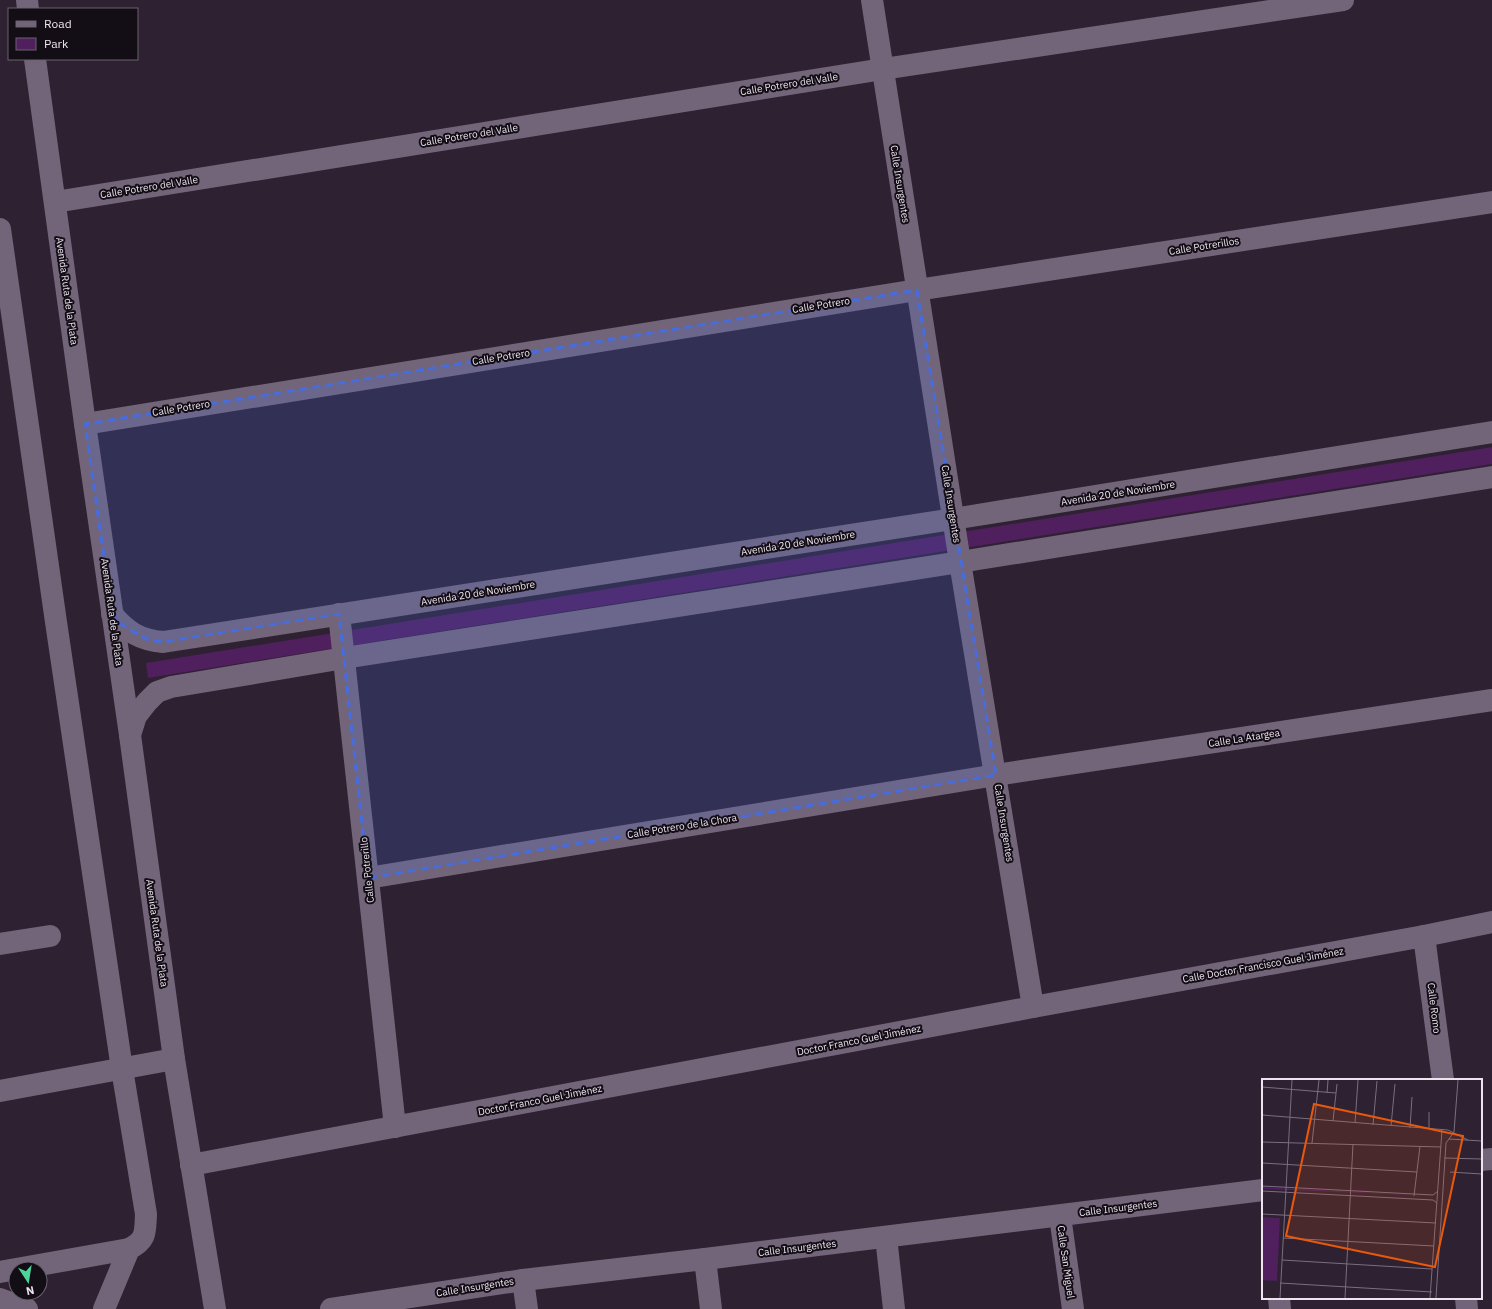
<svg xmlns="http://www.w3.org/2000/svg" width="1492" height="1309" font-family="'IBM Plex Sans',sans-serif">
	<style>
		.green { fill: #4f1f5e }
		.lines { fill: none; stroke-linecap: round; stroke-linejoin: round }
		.minor { stroke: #736579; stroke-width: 22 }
		.marked { fill: #476cdd; fill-opacity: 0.2; stroke: #476cdd; stroke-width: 3; stroke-dasharray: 8 5; stroke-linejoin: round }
		.labels { text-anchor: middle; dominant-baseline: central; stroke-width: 4; stroke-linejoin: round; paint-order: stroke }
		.street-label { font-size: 10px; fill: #ede4f0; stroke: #130d15 }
		.inset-road { fill: none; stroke: #7a6f7e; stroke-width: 1 }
		.view { fill: #e8590c; fill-opacity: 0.15; stroke: #e8590c; stroke-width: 2 }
		.inset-edge { fill: none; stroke: #ede4f0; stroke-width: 2 }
	</style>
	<rect width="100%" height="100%" fill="#2e2132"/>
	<polygon class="green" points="1492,447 1492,464 148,678 146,663"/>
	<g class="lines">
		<g class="minor">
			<polyline points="27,0 28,9"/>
			<polyline points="872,0 960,562 1033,1007"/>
			<polyline points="35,59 85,424 130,735 174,1059 215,1309"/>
			<polyline points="55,202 883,69 1343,0"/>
			<path d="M0,229l56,393 66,447 24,145c-1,18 1,26 -17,35l-25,60"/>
			<polyline points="85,424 917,290 1492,202"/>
			<path d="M112,614c15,18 28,26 51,28l790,-123 539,-87"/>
			<polyline points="339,614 395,1127"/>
			<polyline points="130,735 136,716 147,702 157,692 171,687 344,658 960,562 1492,477"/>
			<polyline points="368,878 996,775 1492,700"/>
			<polyline points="1424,936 1443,1080"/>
			<polyline points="0,944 50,936"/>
			<polyline points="0,1091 174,1059"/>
			<polyline points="1481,1160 1492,1159"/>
			<polyline points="191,1165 1033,1007 1424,936 1492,922"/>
			<polyline points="1060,1216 1073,1309"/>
			<polyline points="886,1237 894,1309"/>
			<polyline points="705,1259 711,1309"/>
			<polyline points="0,1272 129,1249"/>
			<polyline points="523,1280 527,1309"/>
			<polyline points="1279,1298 1280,1309"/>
			<polyline points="1466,1298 1467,1309"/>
			<polyline points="0,1299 27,1309"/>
			<polyline points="331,1309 523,1280 705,1259 1263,1190"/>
		</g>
	</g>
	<path class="marked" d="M917,290l79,485 -628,103 -29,-264 -176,28 -15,-2 -26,-15 -10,-11 -27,-190z"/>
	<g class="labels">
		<g class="street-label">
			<text transform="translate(789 84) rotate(-9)">Calle Potrero del Valle</text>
			<text transform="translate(469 135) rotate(-9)">Calle Potrero del Valle</text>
			<text transform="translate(900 184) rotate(81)">Calle Insurgentes</text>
			<text transform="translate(149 187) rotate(-9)">Calle Potrero del Valle</text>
			<text transform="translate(1204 246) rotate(-9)">Calle Potrerillos</text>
			<text transform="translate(67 291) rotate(82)">Avenida Ruta de la Plata</text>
			<text transform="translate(821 305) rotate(-9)">Calle Potrero</text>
			<text transform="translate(501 357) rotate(-9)">Calle Potrero</text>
			<text transform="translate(181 408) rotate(-9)">Calle Potrero</text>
			<text transform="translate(1118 493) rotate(-9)">Avenida 20 de Noviembre</text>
			<text transform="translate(951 504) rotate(81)">Calle Insurgentes</text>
			<text transform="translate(798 543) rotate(-9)">Avenida 20 de Noviembre</text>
			<text transform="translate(478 593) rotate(-9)">Avenida 20 de Noviembre</text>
			<text transform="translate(112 612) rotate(82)">Avenida Ruta de la Plata</text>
			<text transform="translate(1244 738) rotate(-9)">Calle La Atargea</text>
			<text transform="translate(1004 823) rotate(81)">Calle Insurgentes</text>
			<text transform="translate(682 826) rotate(-9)">Calle Potrero de la Chora</text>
			<text transform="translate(367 870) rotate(-96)">Calle Potrerillo</text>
			<text transform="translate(157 933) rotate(82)">Avenida Ruta de la Plata</text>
			<text transform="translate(1263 965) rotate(-10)">Calle Doctor Francisco Guel Jiménez</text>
			<text transform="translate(1434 1008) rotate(83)">Calle Romo</text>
			<text transform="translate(859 1040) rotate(-11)">Doctor Franco Guel Jiménez</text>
			<text transform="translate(540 1100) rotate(-11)">Doctor Franco Guel Jiménez</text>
			<text transform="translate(1118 1208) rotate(-7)">Calle Insurgentes</text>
			<text transform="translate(797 1248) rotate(-7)">Calle Insurgentes</text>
			<text transform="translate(1066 1262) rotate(82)">Calle San Miguel</text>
			<text transform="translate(475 1287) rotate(-9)">Calle Insurgentes</text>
		</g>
	</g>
	<g transform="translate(1262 1079)">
		<rect width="220" height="220" fill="#2e2132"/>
		<path d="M0,108l173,9 -173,-7zM0,138l18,1 -3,63 -15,-1z" fill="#4f1f5e"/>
		<path class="inset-road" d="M0,8l74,6M65,14l1,-13M0,36l186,15 20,10M71,42l4,-37M93,44l3,-43M111,46l4,-44M129,47l4,-42M148,49l2,-31M167,50v-17M187,60l33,2M0,63l179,5M50,64l7,-63M182,79l38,1M0,84l155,9M188,93l32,2M0,107l171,9 5,-4M0,112l171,9 4,3M152,117l6,-50M0,135l174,9M21,159l151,8M20,181l150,9M18,204l152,9M18,219l12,-218M83,219l8,-154M168,219l12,-168M174,219l10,-155 8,-11 4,-52"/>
		<path class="view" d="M52,25l149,32 -28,131 -149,-31z"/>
		<rect width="220" height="220" class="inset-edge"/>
	</g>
	<rect x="8" y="8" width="130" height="52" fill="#130d15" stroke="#6a636d"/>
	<rect x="16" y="21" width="20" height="6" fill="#736579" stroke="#6a636d"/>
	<text x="44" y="28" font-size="12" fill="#ede4f0">Road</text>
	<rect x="16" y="38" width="20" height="12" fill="#4f1f5e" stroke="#6a636d"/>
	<text x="44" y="48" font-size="12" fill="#ede4f0">Park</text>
	<g transform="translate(28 1281) rotate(168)"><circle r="19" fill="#130d15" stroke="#6a636d"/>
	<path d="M0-3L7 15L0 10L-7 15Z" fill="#4ed39a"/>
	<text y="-6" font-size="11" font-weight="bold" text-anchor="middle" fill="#ede4f0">N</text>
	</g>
</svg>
